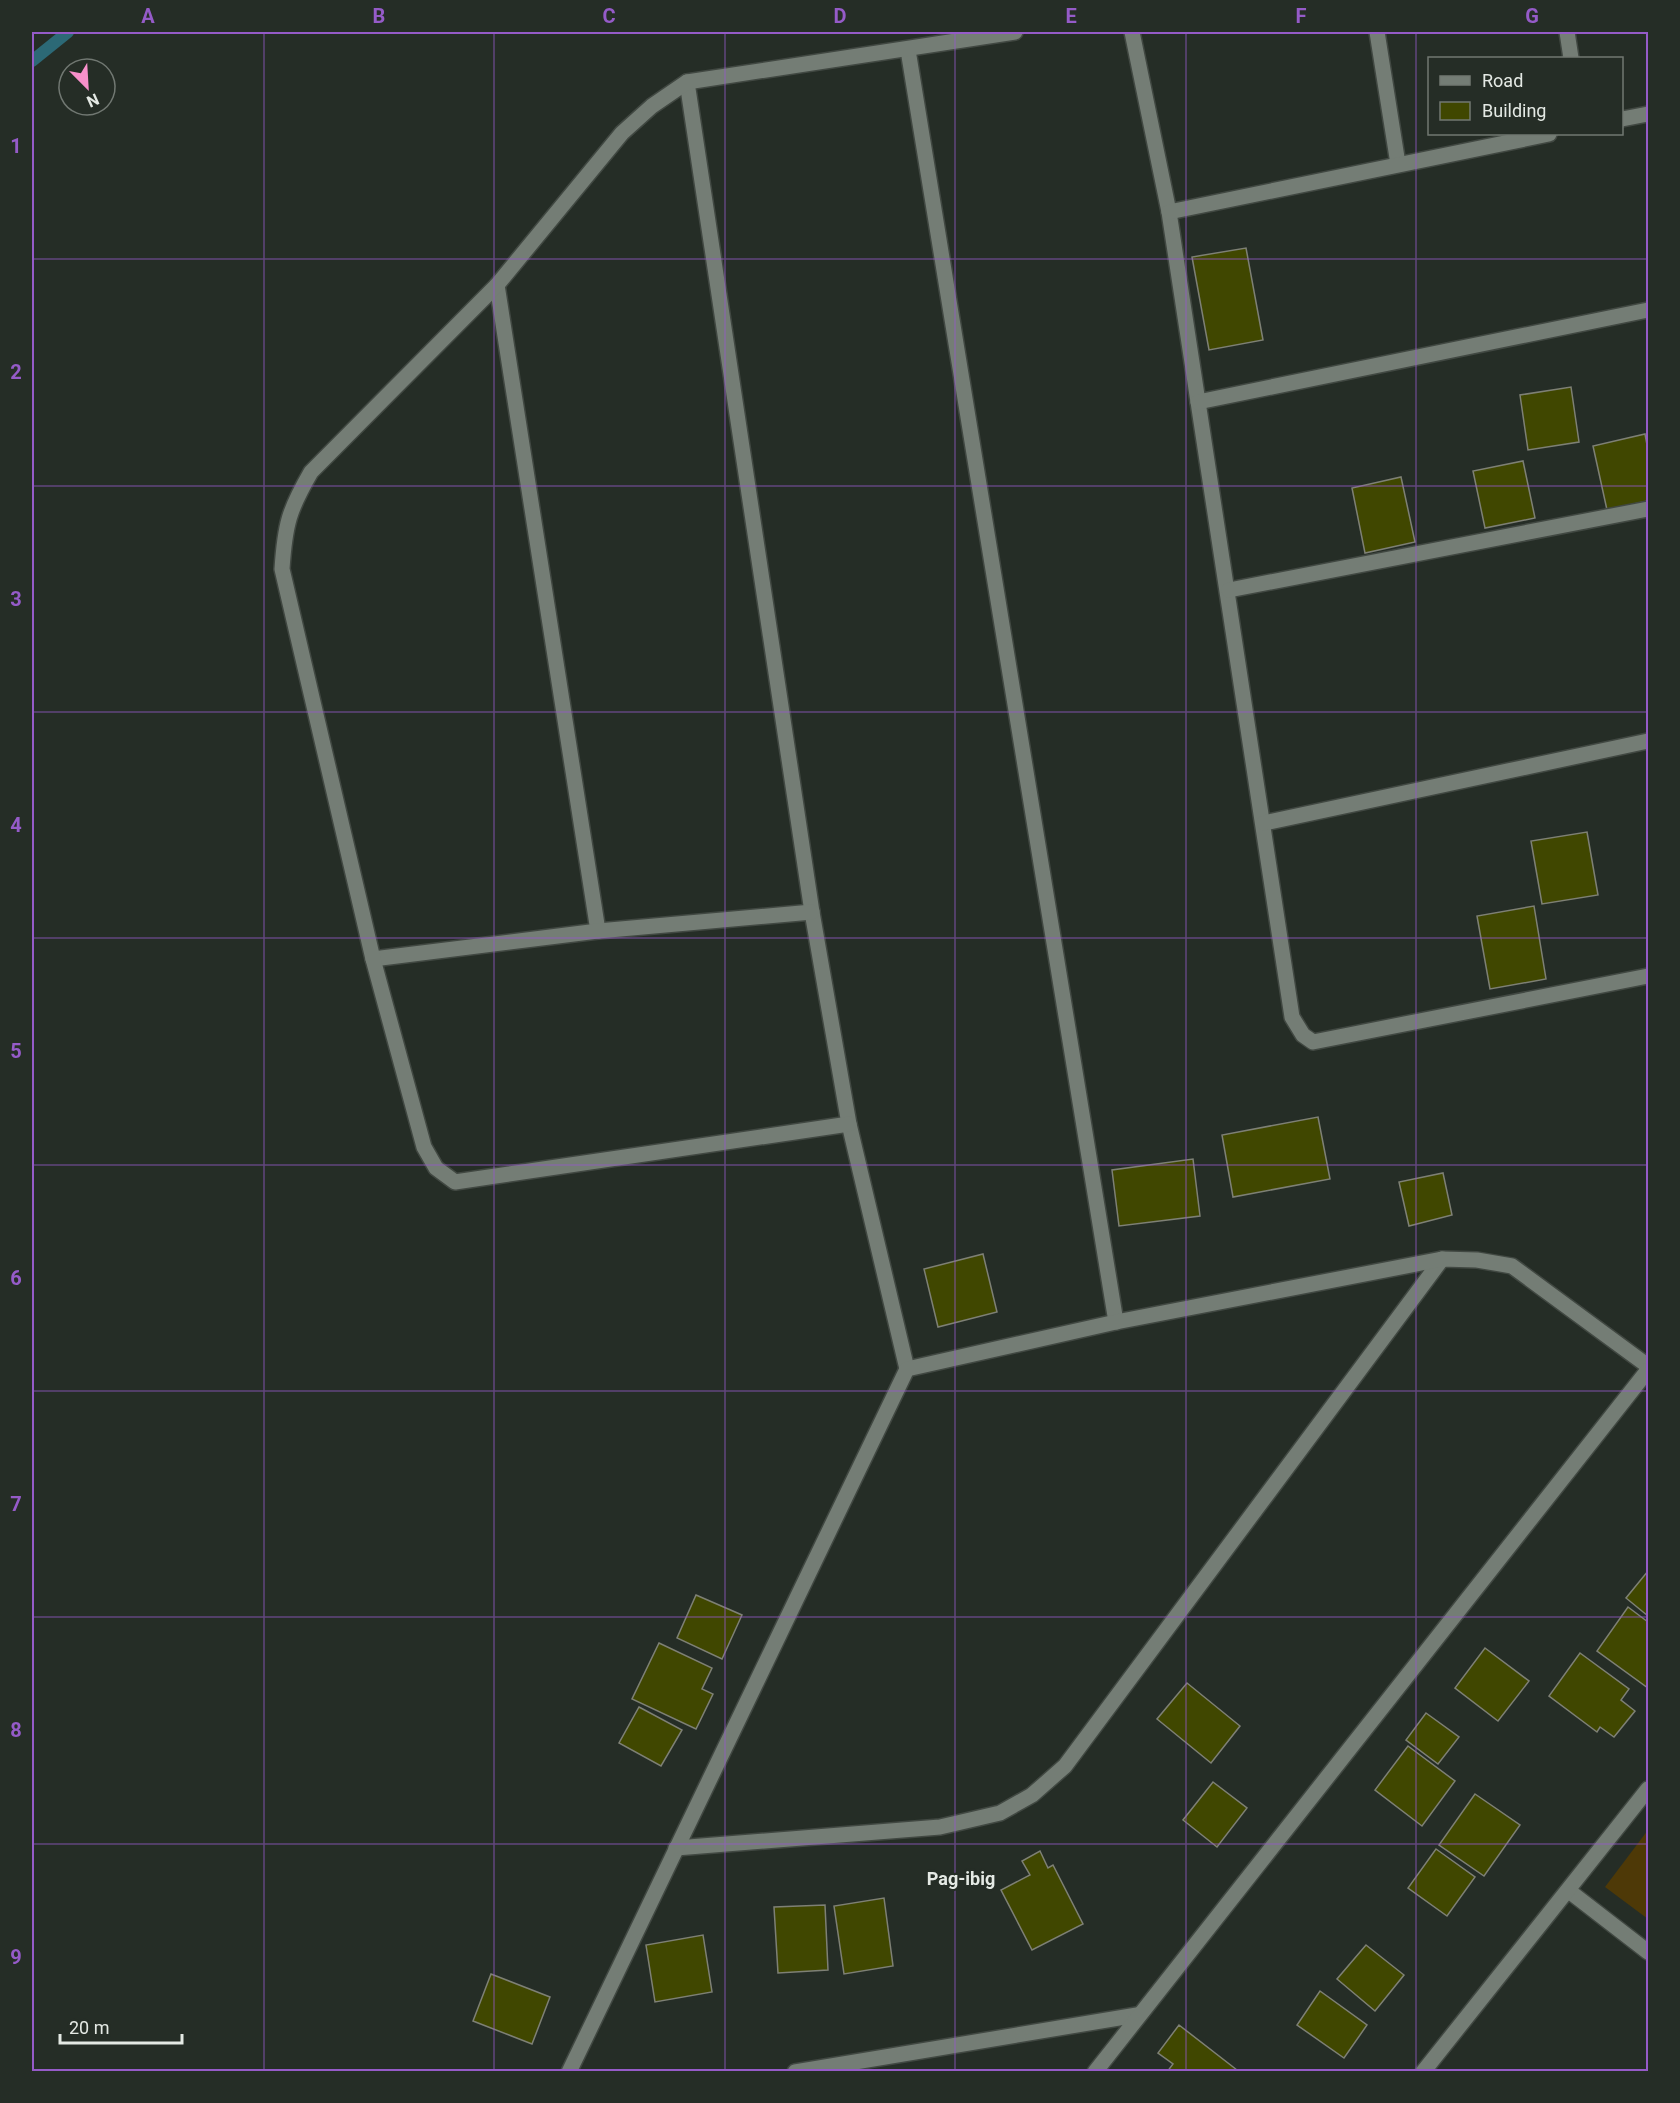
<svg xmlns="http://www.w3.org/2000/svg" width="1680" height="2103" font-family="Roboto,sans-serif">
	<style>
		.green { fill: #4e3907 }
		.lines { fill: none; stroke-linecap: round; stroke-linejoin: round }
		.stream { stroke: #2c6976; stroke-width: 12 }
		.building { fill: #404700; stroke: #7e8075; stroke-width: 1.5 }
		.minor-casing { stroke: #414842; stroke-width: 18 }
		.minor { stroke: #747d75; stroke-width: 15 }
		.grid { fill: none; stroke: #955bc8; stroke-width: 1.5; stroke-opacity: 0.55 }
		.labels { text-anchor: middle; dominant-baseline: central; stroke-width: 4.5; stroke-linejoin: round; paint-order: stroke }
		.neighbourhood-label { font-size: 18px; font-weight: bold; fill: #e4e9e4; stroke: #252d26 }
		.neatline { fill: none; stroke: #955bc8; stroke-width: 2 }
		.grid-label { font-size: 20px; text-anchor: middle; font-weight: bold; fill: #955bc8 }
	</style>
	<rect width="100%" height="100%" fill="#252d26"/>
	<polygon class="green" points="1648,1830 1648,1919 1605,1887"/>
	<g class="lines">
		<polyline class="stream" points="32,61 68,32"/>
	</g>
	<g class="building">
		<polygon points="1246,248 1263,340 1209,350 1192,257"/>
		<polygon points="1571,387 1579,442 1528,450 1520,395"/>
		<polygon points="1645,434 1648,450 1648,501 1607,510 1593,446"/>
		<polygon points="1523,461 1535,518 1485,528 1473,471"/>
		<polygon points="1401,477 1415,542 1365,553 1352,488"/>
		<polygon points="1587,832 1598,895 1542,904 1531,841"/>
		<polygon points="1534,906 1546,979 1490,989 1477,916"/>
		<polygon points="1318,1117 1330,1179 1233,1197 1222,1135"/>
		<polygon points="1193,1159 1200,1216 1119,1226 1112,1170"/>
		<polygon points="1443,1173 1452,1215 1409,1226 1399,1182"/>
		<polygon points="983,1254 997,1312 938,1327 924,1269"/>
		<polygon points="1648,1571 1648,1616 1626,1598"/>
		<polygon points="696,1595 742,1615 722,1659 677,1638"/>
		<polygon points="1628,1607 1648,1622 1648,1688 1597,1651"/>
		<polygon points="659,1643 712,1668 702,1689 713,1694 696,1729 632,1699"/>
		<polygon points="1485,1648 1529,1681 1498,1721 1455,1688"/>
		<polygon points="1580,1653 1629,1689 1621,1700 1635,1711 1614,1737 1600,1727 1597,1732 1549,1696"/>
		<polygon points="1187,1683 1240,1726 1211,1763 1157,1719"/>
		<polygon points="639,1707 682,1730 661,1766 619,1743"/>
		<polygon points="1426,1713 1459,1737 1438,1764 1406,1740"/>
		<polygon points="1408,1746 1455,1781 1422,1826 1375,1790"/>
		<polygon points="1213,1782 1247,1808 1217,1847 1183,1820"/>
		<polygon points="1475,1794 1520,1825 1484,1876 1439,1845"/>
		<polygon points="1436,1849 1475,1877 1447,1916 1408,1888"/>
		<polygon points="1040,1851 1048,1868 1053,1865 1083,1924 1032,1950 1001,1890 1030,1875 1022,1861"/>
		<polygon points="884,1898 893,1966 844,1974 834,1906"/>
		<polygon points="825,1905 828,1970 778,1973 774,1907"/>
		<polygon points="703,1935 712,1992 655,2002 646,1945"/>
		<polygon points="1366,1945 1404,1975 1375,2011 1337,1979"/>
		<polygon points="491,1974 550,1997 532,2044 473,2021"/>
		<polygon points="1320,1991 1367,2025 1344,2058 1297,2025"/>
		<polygon points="1179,2025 1237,2070 1235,2072 1167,2072 1173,2064 1158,2053"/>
	</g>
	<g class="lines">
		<defs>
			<g id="minor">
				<polyline points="1132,32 1169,212 1292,1017 1303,1035 1313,1042 1648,976"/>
				<polyline points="1377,32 1398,164"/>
				<polyline points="1567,32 1571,58"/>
				<polyline points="908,50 1116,1322"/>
				<polyline points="687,82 812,912 849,1124 907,1369"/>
				<polyline points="1622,119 1648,114"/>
				<polyline points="1169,212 1549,134"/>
				<polyline points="497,285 598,931"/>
				<polyline points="1198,402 1648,310"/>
				<polyline points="1229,590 1648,509"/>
				<polyline points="1264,823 1648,741"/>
				<polyline points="373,959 598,931 812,912"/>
				<path d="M849,1124l-394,58 -19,-14 -12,-21 -51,-188 -91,-390c3,-45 7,-59 29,-97l186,-187 125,-152 30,-27 35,-24 328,-50"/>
				<polyline points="676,1848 940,1827 1000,1813 1032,1795 1065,1766 1442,1259"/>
				<polyline points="1569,1891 1648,1952"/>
				<polyline points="569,2072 907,1369 1116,1322 1442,1259 1477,1260 1512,1266 1648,1366"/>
				<polyline points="795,2072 1137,2015"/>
				<polyline points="1095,2072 1648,1370"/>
				<polyline points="1423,2072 1648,1789"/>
			</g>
		</defs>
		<use href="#minor" class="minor-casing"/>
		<use href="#minor" class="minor"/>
	</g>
	<path class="grid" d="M264,32v2040M494,32v2040M725,32v2040M955,32v2040M1186,32v2040M1416,32v2040M32,259h1616M32,486h1616M32,712h1616M32,938h1616M32,1165h1616M32,1391h1616M32,1617h1616M32,1844h1616"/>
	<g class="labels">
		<g class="neighbourhood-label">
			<text x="961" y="1878">Pag-ibig</text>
		</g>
	</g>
	<rect width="1680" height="2103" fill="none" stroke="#252d26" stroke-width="66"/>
	<rect x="1428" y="57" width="195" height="78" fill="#252d26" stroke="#717872" stroke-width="1.5"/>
	<rect x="1440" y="76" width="30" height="9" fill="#747d75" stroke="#717872" stroke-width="1.5"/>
	<text x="1482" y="87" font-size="18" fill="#e4e9e4">Road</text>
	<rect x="1440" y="102" width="30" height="18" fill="#404700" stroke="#717872" stroke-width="1.5"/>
	<text x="1482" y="117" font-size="18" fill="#e4e9e4">Building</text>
	<g transform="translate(87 87) rotate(156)"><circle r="28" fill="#252d26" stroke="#717872" stroke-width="1.5"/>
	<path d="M0-4.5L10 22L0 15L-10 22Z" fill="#f890cb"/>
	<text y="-9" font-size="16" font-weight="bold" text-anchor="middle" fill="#e4e9e4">N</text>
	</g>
	<path d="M60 2034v9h122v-9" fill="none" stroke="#e4e9e4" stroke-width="3"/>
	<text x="69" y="2034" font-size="18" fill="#e4e9e4" stroke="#252d26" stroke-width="4.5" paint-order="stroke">20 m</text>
	<rect x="33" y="33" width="1614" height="2037" class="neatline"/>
	<g class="grid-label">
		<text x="148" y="23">A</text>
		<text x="379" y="23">B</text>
		<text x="609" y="23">C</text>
		<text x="840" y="23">D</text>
		<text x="1071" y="23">E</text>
		<text x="1301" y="23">F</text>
		<text x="1532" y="23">G</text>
		<text x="16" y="153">1</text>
		<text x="16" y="379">2</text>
		<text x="16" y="606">3</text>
		<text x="16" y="832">4</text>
		<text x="16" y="1058">5</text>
		<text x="16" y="1285">6</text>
		<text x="16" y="1511">7</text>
		<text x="16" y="1737">8</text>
		<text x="16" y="1964">9</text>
	</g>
</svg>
